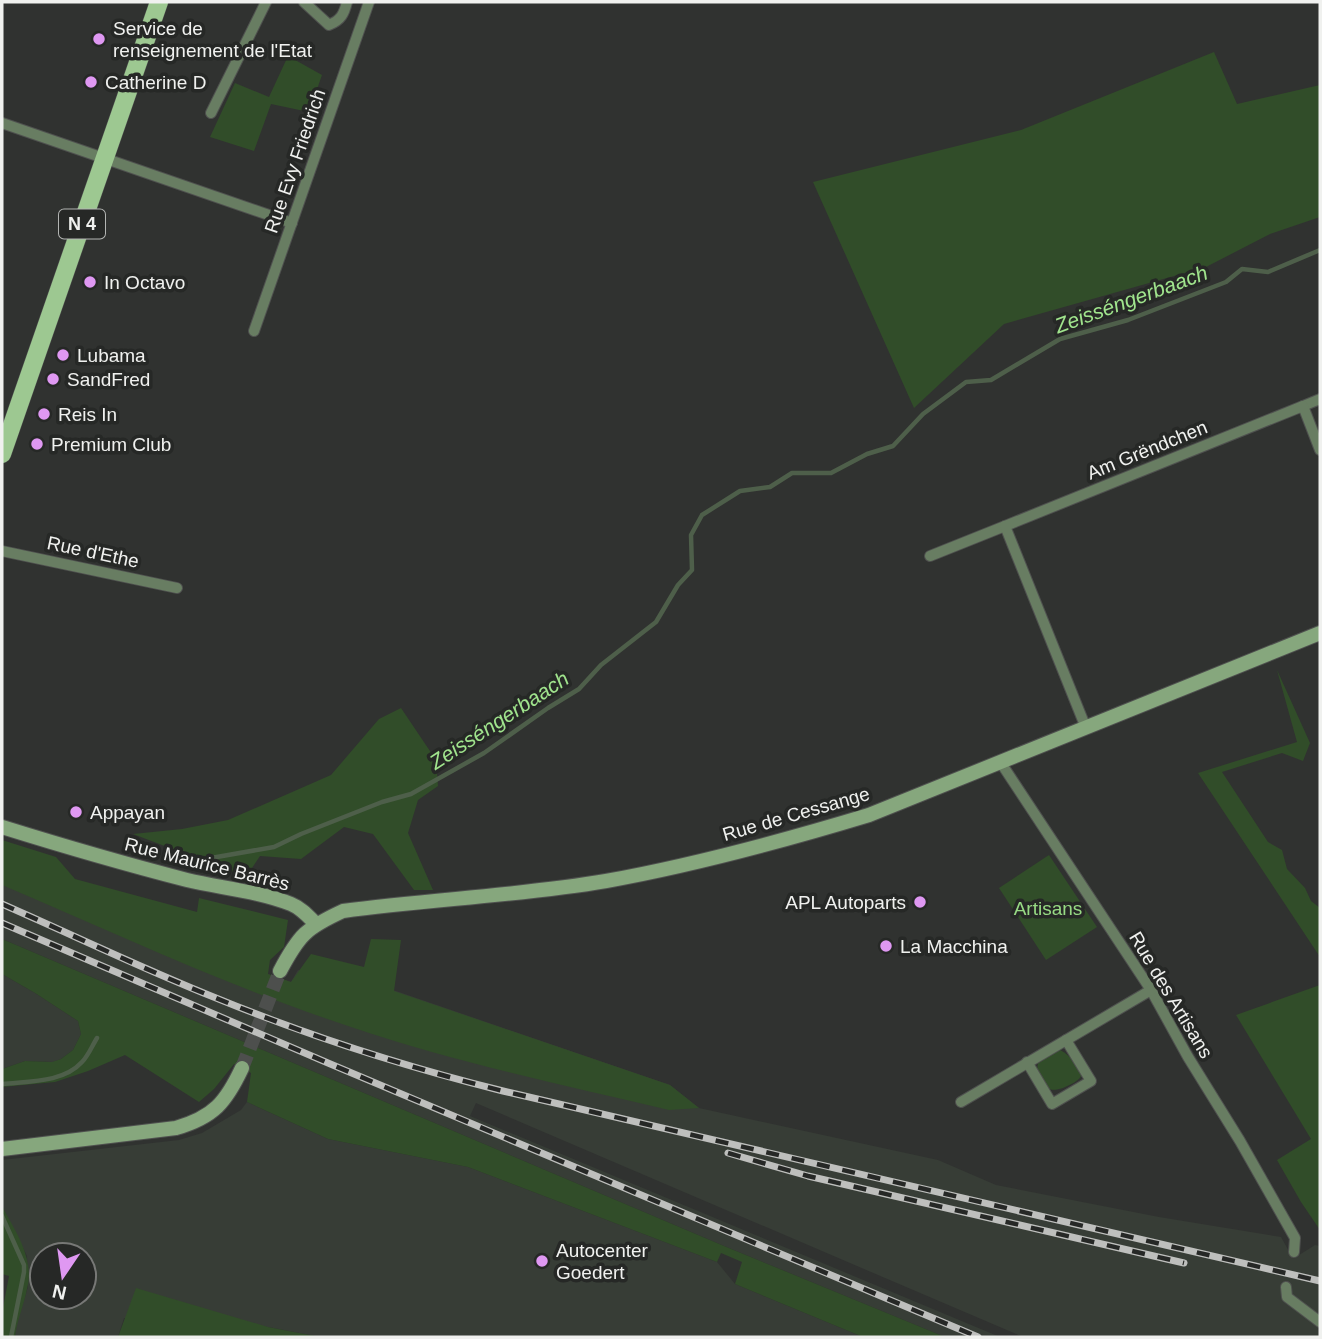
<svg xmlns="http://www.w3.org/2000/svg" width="1322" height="1339" font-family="Arial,sans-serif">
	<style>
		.built { fill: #373d36; fill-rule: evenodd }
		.green { fill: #314d29 }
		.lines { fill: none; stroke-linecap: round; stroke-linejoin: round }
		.stream { stroke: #4e5f4a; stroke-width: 4.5 }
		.secondary-tunnel { stroke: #4d4f4d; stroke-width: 14; stroke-dasharray: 14 7; stroke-linecap: butt }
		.street-casing { stroke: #4f514f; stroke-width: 12 }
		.secondary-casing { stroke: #4f514f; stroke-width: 16 }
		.primary-casing { stroke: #4f514f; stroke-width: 19 }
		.street { stroke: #687d62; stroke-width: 10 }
		.secondary { stroke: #86a77d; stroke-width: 14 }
		.primary { stroke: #9dc891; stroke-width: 18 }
		.rail-casing { stroke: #bebfbd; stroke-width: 7 }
		.rail { stroke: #262826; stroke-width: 4.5; stroke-dasharray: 13; stroke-linecap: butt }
		.poi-dot { fill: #df98f2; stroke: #262826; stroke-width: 2.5 }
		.labels { text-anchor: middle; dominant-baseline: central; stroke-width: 7; stroke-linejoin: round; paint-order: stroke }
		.shield { fill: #262826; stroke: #b3b5b3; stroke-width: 2 }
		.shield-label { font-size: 18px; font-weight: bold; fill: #f0f1ef }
		.poi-label { font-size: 19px; fill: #f0f1ef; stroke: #262826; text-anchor: start }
		.street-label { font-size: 19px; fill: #f0f1ef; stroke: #262826 }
		.park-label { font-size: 19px; fill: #97da84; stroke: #262826 }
		.water-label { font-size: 21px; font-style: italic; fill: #a0e48d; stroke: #262826 }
	</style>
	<rect width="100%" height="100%" fill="#303230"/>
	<g class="built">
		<polygon points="2,863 268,974 291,982 298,970 393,990 670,1085 699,1108 938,1160 996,1185 1159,1217 1281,1237 1291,1255 1296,1257 1315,1245 1320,1246 1320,1337 1023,1337 476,1103 470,1116 1000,1337 945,1337 724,1246 2,939"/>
		<polygon points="2,974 35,993 78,1021 81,1034 73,1050 61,1059 53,1062 25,1061 2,1069"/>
		<path d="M247,1102l81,37 140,28 249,95 18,22 128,53h-543l-52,-10 -144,-9 -6,19h-103l2,-15 11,-35 -1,-31 -25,-50v-46l177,-20 23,-7 39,-23zM42,1255h42v42h-42z"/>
	</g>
	<g class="green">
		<polygon points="1214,52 1237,104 1320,85 1320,217 1270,234 1206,267 1004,324 914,408 813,182 1021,130"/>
		<polygon points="288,56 322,75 309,112 271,104 254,151 210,137 235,83 269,97"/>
		<polygon points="1277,670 1310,743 1303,761 1282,753 1222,772 1268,842 1282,850 1287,869 1305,888 1311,901 1320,908 1320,957 1198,773 1297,742"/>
		<polygon points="401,708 436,760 438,786 418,800 408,833 433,890 414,890 373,834 344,827 301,859 260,856 246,877 133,834 182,829 228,820 331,775 379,719"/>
		<path d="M2,840l54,17 19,22 122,33 2,-14 89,22 -4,27 -14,13 -2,14 23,8 20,-28 53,13 7,-28 30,1 -7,51 276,94 29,23 -30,2c-107,-25 -214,-48 -318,-83 -119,-39 -234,-93 -349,-142z"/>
		<polygon points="1049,855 1097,927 1046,960 999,888"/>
		<polygon points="2,939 724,1246 945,1337 863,1337 735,1284 742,1262 721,1253 717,1262 468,1167 328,1139 247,1102 251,1073 234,1064 214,1089 199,1102 125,1055 88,1071 55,1082 2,1087 2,1069 25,1061 52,1062 61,1059 73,1050 81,1034 78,1021 35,993 2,974"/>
		<polygon points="1320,985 1320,1230 1301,1202 1277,1160 1311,1139 1236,1015"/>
		<path d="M1060,1050c7,3 23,18 21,26 -2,6 -25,17 -31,13 -5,-3 -9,-14 -13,-19l1,-7z"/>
		<path d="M2,1206c13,25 33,52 25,83 -3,16 -10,31 -12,48h-13v-24l7,-37 -7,-2z"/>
		<polygon points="136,1288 268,1327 320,1337 118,1337"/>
	</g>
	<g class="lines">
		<g class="stream">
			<polyline points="211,858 274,847 301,834 382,802 411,794 484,753 548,708 579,689 601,665 656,622 678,585 692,570 691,535 702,515 740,491 770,487 792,473 831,473 867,454 893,446 923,414 966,382 991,380 1060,339 1128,320 1226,282 1242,269 1268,272 1320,250"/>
			<path d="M2,1084c26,-3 61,-1 80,-22 6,-6 10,-16 15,-24"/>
			<polyline points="2,1216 24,1265 24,1272 11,1337"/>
		</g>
		<polyline class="secondary-tunnel" points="242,1068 280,971"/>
		<defs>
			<g id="street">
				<path d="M304,2l25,23c12,-5 15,-11 18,-23"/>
				<polyline points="211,113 266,2"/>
				<polyline points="2,123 292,223"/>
				<polyline points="254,331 369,2"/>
				<polyline points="1303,406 1320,399"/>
				<polyline points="2,551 177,588"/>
				<polyline points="930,556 1005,526"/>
				<polyline points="1086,728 1005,526 1303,406 1320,450"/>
				<polyline points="1001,763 1151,990 1188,1057 1240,1141 1295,1238 1294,1252"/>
				<polyline points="1027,1062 1052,1104 1091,1081 1066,1040"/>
				<polyline points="961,1102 1151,990"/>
				<polyline points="1286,1287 1287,1297 1320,1322"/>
			</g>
			<g id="secondary">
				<path d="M2,827c61,19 123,37 185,53 34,8 71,11 104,24 10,4 17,12 25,20"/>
				<path d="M280,971c19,-36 26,-43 63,-60 87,-12 176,-15 263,-30 89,-16 177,-40 263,-66l451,-182"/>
				<path d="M2,1149l174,-21c38,-11 50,-26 66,-60"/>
			</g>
			<polyline id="primary" points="2,454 159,2"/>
		</defs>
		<use href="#street" class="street-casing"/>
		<use href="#secondary" class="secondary-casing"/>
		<use href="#primary" class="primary-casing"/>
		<use href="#street" class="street"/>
		<use href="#secondary" class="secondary"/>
		<use href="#primary" class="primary"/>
		<defs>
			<g id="rail">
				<path d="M2,904c71,31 141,65 214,94 93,38 190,69 287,93l817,190"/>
				<polyline points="2,923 328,1063 978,1337"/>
				<polyline points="728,1153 808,1176 1184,1263"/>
			</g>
		</defs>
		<use href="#rail" class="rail-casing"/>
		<use href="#rail" class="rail"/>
	</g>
	<g class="poi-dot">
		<circle cx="99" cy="39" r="7"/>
		<circle cx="91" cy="82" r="7"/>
		<circle cx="90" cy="282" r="7"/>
		<circle cx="63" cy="355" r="7"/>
		<circle cx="53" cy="379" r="7"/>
		<circle cx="44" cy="414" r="7"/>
		<circle cx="37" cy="444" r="7"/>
		<circle cx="76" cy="812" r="7"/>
		<circle cx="920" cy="902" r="7"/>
		<circle cx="886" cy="946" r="7"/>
		<circle cx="542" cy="1261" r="7"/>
	</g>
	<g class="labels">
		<rect class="shield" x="59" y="209.5" width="46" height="29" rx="5"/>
		<g class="shield-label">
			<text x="82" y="224">N 4</text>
		</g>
		<g class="poi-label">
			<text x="113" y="28">Service de<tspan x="113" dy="22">renseignement de l'Etat</tspan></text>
			<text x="105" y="82">Catherine D</text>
			<text x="104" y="282">In Octavo</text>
			<text x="77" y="355">Lubama</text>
			<text x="67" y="379">SandFred</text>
			<text x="58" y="414">Reis In</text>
			<text x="51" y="444">Premium Club</text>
			<text x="90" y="812">Appayan</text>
			<text x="906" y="902" text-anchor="end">APL Autoparts</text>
			<text x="900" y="946">La Macchina</text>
			<text x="556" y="1250">Autocenter<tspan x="556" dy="22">Goedert</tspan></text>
		</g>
		<g class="street-label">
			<text transform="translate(295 161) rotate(-71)">Rue Evy Friedrich</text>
			<text transform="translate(1147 450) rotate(-22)">Am Grëndchen</text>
			<text transform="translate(93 552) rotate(12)">Rue d'Ethe</text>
			<text transform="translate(796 814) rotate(-16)">Rue de Cessange</text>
			<text transform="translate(207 864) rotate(14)">Rue Maurice Barrès</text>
			<text transform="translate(1171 995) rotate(59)">Rue des Artisans</text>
		</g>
		<g class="park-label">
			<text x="1048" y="908">Artisans</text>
		</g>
		<g class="water-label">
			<text transform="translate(1131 299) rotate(-20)">Zeisséngerbaach</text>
			<text transform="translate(499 720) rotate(-33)">Zeisséngerbaach</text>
		</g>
	</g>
	<rect width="1322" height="1339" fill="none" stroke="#f0f1ef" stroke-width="7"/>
	<g transform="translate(63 1276) rotate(193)"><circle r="33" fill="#262826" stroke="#777876" stroke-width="2"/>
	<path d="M0-5L12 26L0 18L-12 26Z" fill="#df98f2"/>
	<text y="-10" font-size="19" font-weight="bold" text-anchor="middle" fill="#f0f1ef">N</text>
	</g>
</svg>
